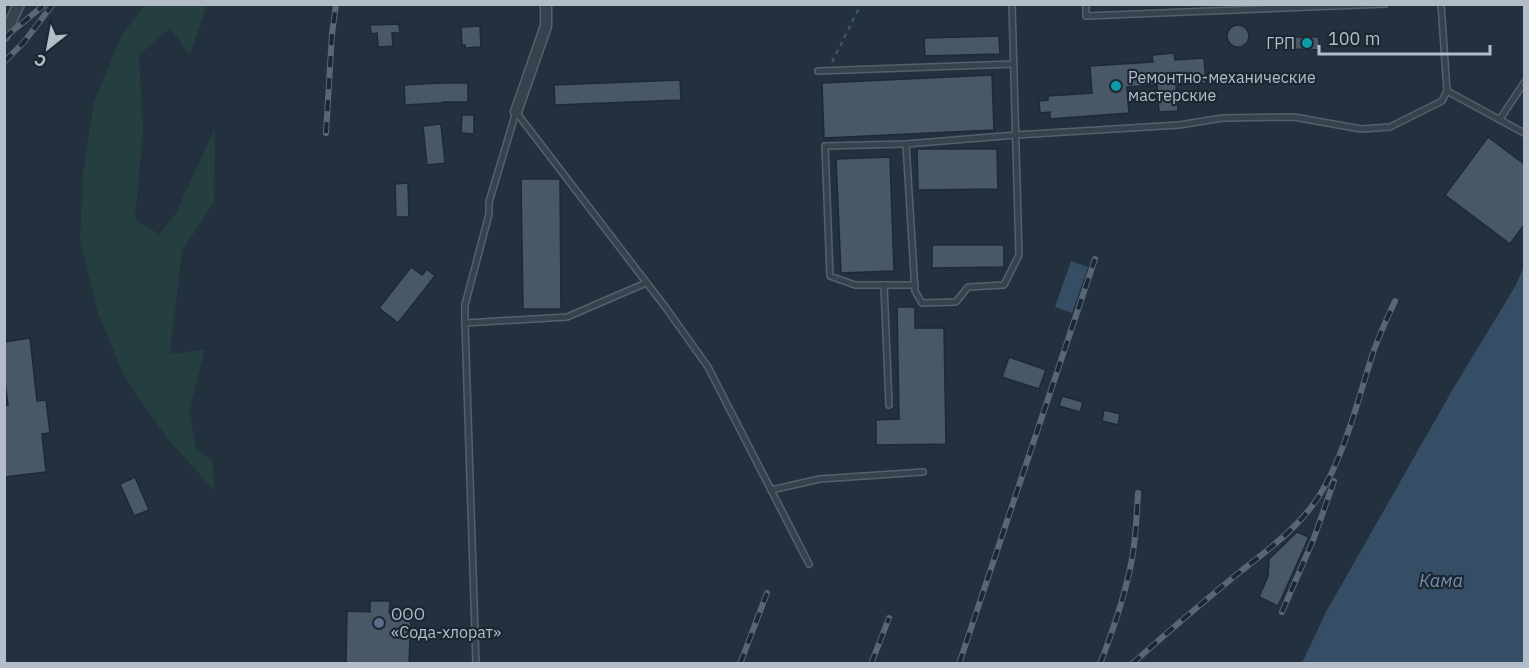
<svg xmlns="http://www.w3.org/2000/svg" width="1529" height="668" font-family="'IBM Plex Sans',sans-serif">
	<style>
		.green { fill: #253e3f }
		.water { fill: #364e65 }
		.building { fill: #495867; stroke: #1e2935; stroke-width: 1.5 }
		.lines { fill: none; stroke-linecap: round; stroke-linejoin: round }
		.lane-casing { stroke: #55606c; stroke-width: 8 }
		.street-casing { stroke: #55606c; stroke-width: 13 }
		.path { stroke: #435b5c; stroke-width: 2; stroke-dasharray: 4.5 4.5; stroke-linecap: butt }
		.lane { stroke: #37424e; stroke-width: 5 }
		.street { stroke: #37424e; stroke-width: 10 }
		.rail-casing { stroke: #596775; stroke-width: 6 }
		.rail { stroke: #1c2733; stroke-width: 4; stroke-dasharray: 11; stroke-linecap: butt }
		.culture-dot { fill: #0f9aa8; stroke: #1c2733; stroke-width: 2 }
		.service-dot { fill: #5c6f8a; stroke: #1c2733; stroke-width: 2 }
		.labels { text-anchor: middle; dominant-baseline: central; stroke-width: 4.5; stroke-linejoin: round; paint-order: stroke }
		.poi-label { font-size: 16px; fill: #b3bdc9; stroke: #1c2733; text-anchor: start }
		.water-label { font-size: 18px; font-style: italic; fill: #7290ad; stroke: #1c2733 }
	</style>
	<rect width="100%" height="100%" fill="#23313e"/>
	<polygon class="green" points="145,5 207,5 190,55 170,28 139,55 143,131 135,219 159,234 175,215 215,128 214,202 182,251 170,354 205,350 189,411 196,448 212,460 215,491 167,438 125,378 98,313 80,241 83,173 94,102 122,35"/>
	<g class="water">
		<polygon points="1071,261 1088,267 1072,313 1055,307"/>
		<polygon points="1524,266 1524,663 1302,663 1326,612 1453,389 1516,285"/>
	</g>
	<g class="building">
		<polygon points="399,24 400,33 392,33 393,46 378,47 377,33 371,34 370,25"/>
		<circle cx="1238" cy="36" r="11"/>
		<polygon points="480,26 481,47 465,48 465,45 462,45 461,27"/>
		<polygon points="999,36 1000,54 925,56 924,38"/>
		<polygon points="1295,37 1319,37 1319,50 1295,49"/>
		<polygon points="1174,53 1175,60 1204,58 1206,83 1176,85 1178,111 1159,112 1157,85 1127,87 1129,113 1050,119 1050,112 1040,113 1039,101 1048,100 1048,96 1092,93 1090,66 1153,62 1152,55"/>
		<polygon points="992,75 994,130 824,138 822,83"/>
		<polygon points="680,80 681,100 555,105 554,85"/>
		<polygon points="441,83 468,83 468,102 442,102 442,103 405,105 404,85"/>
		<polygon points="462,115 474,115 474,134 461,133"/>
		<polygon points="441,124 445,163 427,165 423,126"/>
		<polygon points="1488,137 1524,164 1524,225 1510,244 1445,195"/>
		<polygon points="917,149 997,149 998,189 918,190"/>
		<polygon points="890,157 894,271 841,273 836,159"/>
		<polygon points="521,179 560,179 561,309 523,309"/>
		<polygon points="408,183 409,217 396,217 395,184"/>
		<polygon points="932,245 1004,245 1004,267 932,268"/>
		<polygon points="411,267 422,275 427,269 435,276 398,323 379,308"/>
		<polygon points="897,307 915,307 915,328 944,328 946,444 876,445 876,420 899,419"/>
		<polygon points="30,338 37,401 46,400 50,433 42,434 46,472 4,477 4,406 8,405 4,374 4,342"/>
		<polygon points="1009,357 1046,370 1039,389 1002,377"/>
		<polygon points="1062,396 1083,402 1080,412 1059,406"/>
		<polygon points="1104,410 1120,414 1118,425 1102,421"/>
		<polygon points="135,477 149,510 134,516 120,484"/>
		<polygon points="1297,532 1309,537 1278,606 1259,597 1268,576 1269,559"/>
		<polygon points="370,601 390,601 389,613 411,614 409,663 346,663 347,611 370,612"/>
	</g>
	<g class="lines">
		<defs>
			<g id="lane">
				<polyline points="1086,4 1086,16 1385,4"/>
				<polyline points="1441,4 1447,91 1524,133"/>
				<polyline points="818,71 1014,64"/>
				<polyline points="516,112 666,308 708,367 809,564"/>
				<polyline points="516,112 489,202 489,214 465,305 465,323 567,317 646,283"/>
				<polyline points="1500,119 1524,83"/>
				<polyline points="906,144 915,291 922,303 956,302 968,287 1004,285 1019,255 1012,4"/>
				<polyline points="884,285 889,405"/>
				<polyline points="915,285 855,285 830,276 825,146 906,144 1016,135 1179,125 1223,118 1294,117 1361,129 1390,127 1442,101 1447,91"/>
				<polyline points="465,323 476,664"/>
				<polyline points="771,490 820,479 923,472"/>
			</g>
			<g id="street">
				<polyline points="4,36 19,4"/>
				<polyline points="516,112 546,26 546,4"/>
			</g>
		</defs>
		<use href="#lane" class="lane-casing"/>
		<use href="#street" class="street-casing"/>
		<polyline class="path" points="832,62 858,10 859,4"/>
		<use href="#lane" class="lane"/>
		<use href="#street" class="street"/>
		<defs>
			<g id="rail">
				<polyline points="4,38 43,6"/>
				<polyline points="4,62 24,42 53,4"/>
				<polyline points="326,133 332,34 336,4"/>
				<polyline points="1282,612 1314,538 1334,481"/>
				<polyline points="740,664 767,593"/>
				<polyline points="871,664 889,618"/>
				<polyline points="959,664 1095,259"/>
				<path d="M1100,664c14,-36 27,-74 33,-111 3,-20 4,-40 5,-60"/>
				<path d="M1132,664c34,-31 69,-60 104,-89 30,-24 62,-46 83,-79 26,-42 38,-93 53,-140 6,-19 15,-37 23,-55"/>
			</g>
		</defs>
		<use href="#rail" class="rail-casing"/>
		<use href="#rail" class="rail"/>
	</g>
	<g class="culture-dot">
		<circle cx="1307" cy="43" r="6"/>
		<circle cx="1116" cy="86" r="6"/>
	</g>
	<circle class="service-dot" cx="379" cy="623" r="6"/>
	<g class="labels">
		<g class="poi-label">
			<text x="1295" y="43" text-anchor="end">ГРП</text>
			<text x="1128" y="77">Ремонтно-механические<tspan x="1128" dy="18">мастерские</tspan></text>
			<text x="391" y="614">ООО<tspan x="391" dy="18">«Сода-хлорат»</tspan></text>
		</g>
		<g class="water-label">
			<text x="1441" y="580">Кама</text>
		</g>
	</g>
	<rect width="1529" height="668" fill="none" stroke="#b3bdc9" stroke-width="12"/>
	<g transform="translate(48 48) rotate(211)" stroke="#1c2733" stroke-width="4.5" paint-order="stroke">
	<path d="M0-4.5L10 22L0 15L-10 22Z" fill="#b3bdc9"/>
	<text y="-9" font-size="16" font-weight="bold" text-anchor="middle" fill="#b3bdc9">С</text>
	</g>
	<path d="M1319 45v9h171v-9" fill="none" stroke="#b3bdc9" stroke-width="3"/>
	<text x="1328" y="45" font-size="18" fill="#b3bdc9" stroke="#1c2733" stroke-width="4.5" paint-order="stroke">100 m</text>
</svg>
